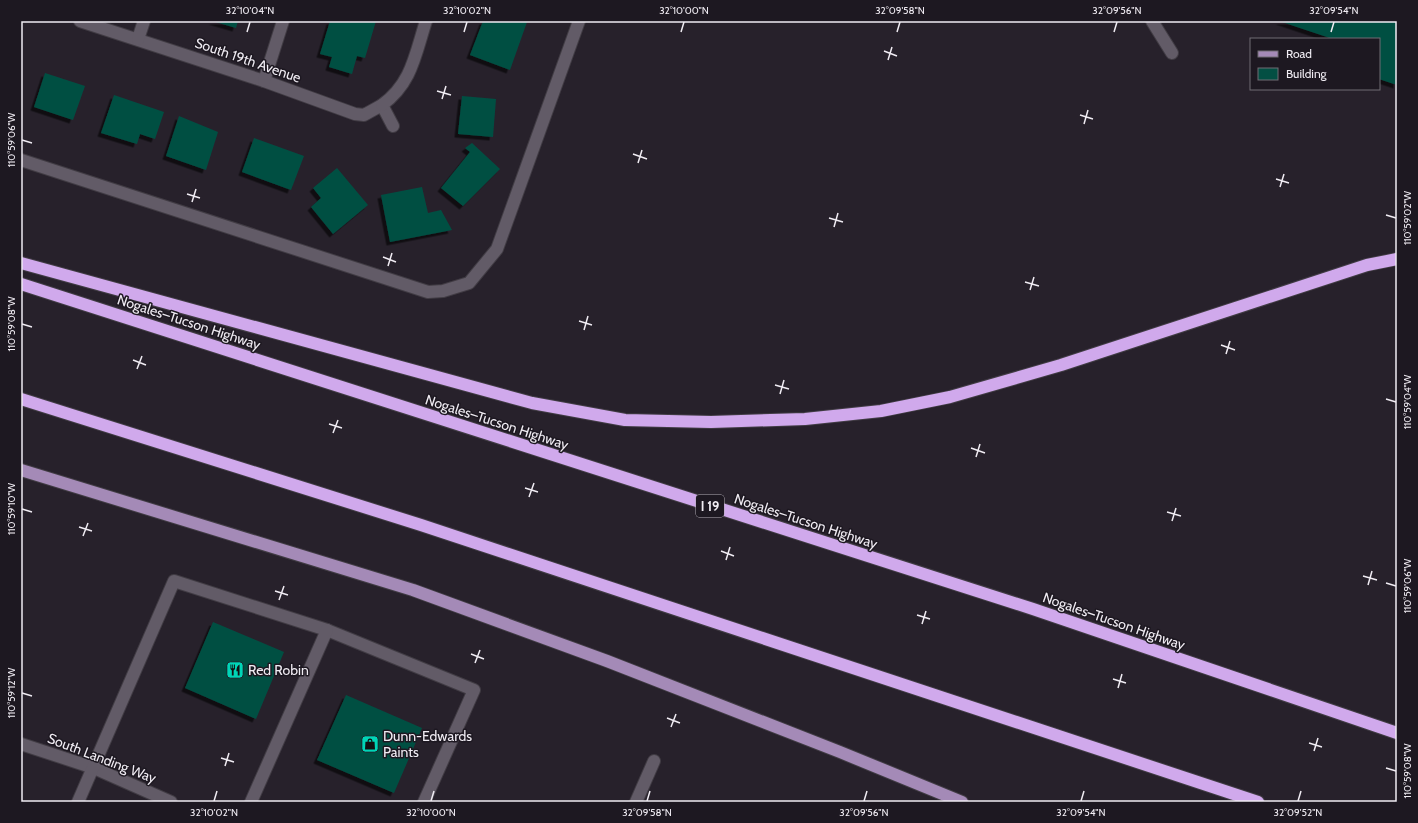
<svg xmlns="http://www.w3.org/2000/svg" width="1418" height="823" font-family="Cabin,sans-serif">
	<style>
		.building { fill: #034f43; filter: url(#shadow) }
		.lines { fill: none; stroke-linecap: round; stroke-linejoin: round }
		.minor-casing { stroke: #413c44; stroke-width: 14 }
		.major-casing { stroke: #413c44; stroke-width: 14 }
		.highway-casing { stroke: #413c44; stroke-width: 14 }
		.minor { stroke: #625b67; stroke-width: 12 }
		.major { stroke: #a48ab7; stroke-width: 12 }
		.highway { stroke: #d0a9ec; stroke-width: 12 }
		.ticks { fill: none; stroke: #f0ecf3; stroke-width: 1.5 }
		.labels { text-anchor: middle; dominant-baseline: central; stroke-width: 3; stroke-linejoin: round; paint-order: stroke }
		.shield { fill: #1d1821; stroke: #b1acb4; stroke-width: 1 }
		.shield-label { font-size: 13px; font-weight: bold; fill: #f0ecf3 }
		.street-label { font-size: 14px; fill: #f0ecf3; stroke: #1d1821 }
		.poi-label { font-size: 14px; fill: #f0ecf3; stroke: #1d1821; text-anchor: start }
		.neatline { fill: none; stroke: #f0ecf3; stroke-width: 1.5 }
		.ticks-label { font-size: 10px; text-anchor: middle; fill: #f0ecf3 }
	</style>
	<defs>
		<filter id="shadow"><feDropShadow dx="-3.5" dy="3.5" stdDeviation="0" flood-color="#0009"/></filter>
	</defs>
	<rect width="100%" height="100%" fill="#27212b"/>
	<g class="building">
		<polygon points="212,21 238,21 236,28"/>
		<polygon points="330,21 376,21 365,58 357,56 352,74 329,67 332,57 320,54"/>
		<polygon points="483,21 527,22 510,70 470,55"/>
		<polygon points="1279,21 1397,21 1397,85 1379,79 1379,39 1333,39"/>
		<polygon points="45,73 85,86 73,120 34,107"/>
		<polygon points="114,95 164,112 155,139 140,134 137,144 101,133"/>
		<polygon points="462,96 496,99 493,137 458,134"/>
		<polygon points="179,116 218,132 206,170 166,156"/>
		<polygon points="254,138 304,156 291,190 242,172"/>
		<polygon points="472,143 500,169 463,206 441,188 470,152 465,148"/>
		<polygon points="337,168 368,205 333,234 311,207 321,198 313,188"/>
		<polygon points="422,187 428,213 441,210 452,230 390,242 381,195"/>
		<polygon points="213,622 284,652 256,719 185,688"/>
		<polygon points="346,695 422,728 394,793 317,760"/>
	</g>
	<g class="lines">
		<defs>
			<g id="minor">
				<polyline points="80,21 264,81 355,114 364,115 382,105 393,126"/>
				<polyline points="1152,21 1172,53"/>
				<polyline points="138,39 144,21"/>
				<polyline points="264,81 283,21"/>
				<path d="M382,105c30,-22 33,-50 44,-84"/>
				<polyline points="21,160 428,292 443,291 469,283 497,249 579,21"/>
				<polyline points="21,744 94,768 171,802"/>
				<polyline points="78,802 174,581 327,630 474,690 424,802"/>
				<polyline points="251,802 327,630"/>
				<polyline points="636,802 654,761"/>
			</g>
			<polyline id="major" points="21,470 413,590 607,661 840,752 962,802"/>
			<g id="highway">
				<polyline points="21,263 532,403 625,420 711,422 805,419 881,411 950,397 1061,365 1367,265 1397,259"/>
				<polyline points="21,284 1033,609 1397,733"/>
				<polyline points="21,399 421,525 1258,802"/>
			</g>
		</defs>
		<use href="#minor" class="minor-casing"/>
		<use href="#major" class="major-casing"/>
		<use href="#highway" class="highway-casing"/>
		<use href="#minor" class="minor"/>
		<use href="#major" class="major"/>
		<use href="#highway" class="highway"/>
	</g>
	<path class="ticks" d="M247,32l3,-10M464,32l3,-10M681,32l3,-10M897,32l3,-10M1114,32l3,-10M1331,32l3,-10M884,51l13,5M888,60l4,-13M437,91l14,4M442,99l4,-13M1080,115l13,4M1084,124l4,-14M22,140l10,3M633,154l14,5M638,163l4,-13M1276,179l13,4M1280,187l4,-13M187,194l13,4M192,202l4,-13M1386,215l10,3M829,218l14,4M834,227l4,-14M383,257l13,5M388,266l4,-13M1025,282l14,4M1030,290l4,-13M579,321l13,4M22,324l10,3M584,330l4,-14M1221,345l14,5M1226,354l4,-13M133,360l13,5M137,369l5,-13M775,385l14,4M780,394l4,-14M1386,399l10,3M329,424l13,4M333,433l5,-13M971,448l14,5M976,457l4,-13M525,488l13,4M529,497l5,-14M22,509l10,3M1167,512l14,4M1172,521l4,-13M79,527l13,4M83,536l5,-13M721,551l13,5M726,560l4,-13M1363,576l14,4M1386,583l10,3M1368,585l4,-14M275,591l13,4M279,600l5,-14M917,615l13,4M922,624l4,-13M471,654l13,5M475,663l5,-13M1113,679l13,4M1118,688l4,-14M22,693l10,3M667,718l13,5M671,727l5,-13M1309,743l13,4M1314,751l4,-13M221,758l13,4M225,766l4,-13M1386,768l10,3M214,801l3,-10M431,801l3,-10M647,801l3,-10M864,801l3,-10M1081,801l3,-10M1298,801l3,-10"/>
	<defs>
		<symbol id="restaurant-square" viewBox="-11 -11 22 22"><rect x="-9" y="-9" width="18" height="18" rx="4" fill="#00d5b7" stroke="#1d1821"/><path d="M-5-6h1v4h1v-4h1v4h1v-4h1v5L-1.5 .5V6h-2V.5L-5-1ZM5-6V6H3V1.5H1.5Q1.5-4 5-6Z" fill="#111"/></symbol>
		<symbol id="shop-square" viewBox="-11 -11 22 22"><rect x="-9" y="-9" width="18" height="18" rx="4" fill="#00d5b7" stroke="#1d1821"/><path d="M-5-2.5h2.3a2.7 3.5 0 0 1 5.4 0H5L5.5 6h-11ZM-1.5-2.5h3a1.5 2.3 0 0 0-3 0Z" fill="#111"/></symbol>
	</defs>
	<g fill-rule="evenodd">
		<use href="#restaurant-square" x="225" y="660" width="20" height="20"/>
		<use href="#shop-square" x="360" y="734" width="20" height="20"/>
	</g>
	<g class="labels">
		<rect class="shield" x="696" y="495" width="28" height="22" rx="3"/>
		<g class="shield-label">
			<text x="710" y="506">I 19</text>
		</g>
		<g class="street-label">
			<text transform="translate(248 60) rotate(19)">South 19th Avenue</text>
			<text transform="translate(189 322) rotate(18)">Nogales–Tucson Highway</text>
			<text transform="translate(497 422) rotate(18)">Nogales–Tucson Highway</text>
			<text transform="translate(806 521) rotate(18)">Nogales–Tucson Highway</text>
			<text transform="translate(1114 621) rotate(19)">Nogales–Tucson Highway</text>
			<text transform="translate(102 758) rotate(21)">South Landing Way</text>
		</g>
		<g class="poi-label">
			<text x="248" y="670">Red Robin</text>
			<text x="383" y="736">Dunn-Edwards<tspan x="383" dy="16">Paints</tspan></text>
		</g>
	</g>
	<rect width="1418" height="823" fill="none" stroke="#1d1821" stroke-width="44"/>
	<rect x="1250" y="38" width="130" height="52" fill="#1d1821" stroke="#716d75"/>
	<rect x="1258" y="51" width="20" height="6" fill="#a48ab7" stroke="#716d75"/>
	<text x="1286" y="58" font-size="12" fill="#f0ecf3">Road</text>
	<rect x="1258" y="68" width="20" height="12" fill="#034f43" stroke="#716d75"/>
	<text x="1286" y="78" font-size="12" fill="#f0ecf3">Building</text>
	<rect x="22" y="22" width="1374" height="779" class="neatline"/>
	<g class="ticks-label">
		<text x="250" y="14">32°10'04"N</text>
		<text x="467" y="14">32°10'02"N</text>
		<text x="684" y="14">32°10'00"N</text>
		<text x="900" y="14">32°09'58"N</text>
		<text x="1117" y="14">32°09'56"N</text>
		<text x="1334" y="14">32°09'54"N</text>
		<text transform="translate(11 140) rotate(-90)" y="4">110°59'06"W</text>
		<text transform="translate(1407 218) rotate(-90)" y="4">110°59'02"W</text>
		<text transform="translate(11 324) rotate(-90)" y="4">110°59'08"W</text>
		<text transform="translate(1407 402) rotate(-90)" y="4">110°59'04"W</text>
		<text transform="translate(11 509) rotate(-90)" y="4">110°59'10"W</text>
		<text transform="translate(1407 586) rotate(-90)" y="4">110°59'06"W</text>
		<text transform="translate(11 693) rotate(-90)" y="4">110°59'12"W</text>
		<text transform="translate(1407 771) rotate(-90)" y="4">110°59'08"W</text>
		<text x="214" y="816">32°10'02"N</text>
		<text x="431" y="816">32°10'00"N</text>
		<text x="647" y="816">32°09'58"N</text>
		<text x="864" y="816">32°09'56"N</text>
		<text x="1081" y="816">32°09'54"N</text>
		<text x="1298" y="816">32°09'52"N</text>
	</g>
</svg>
